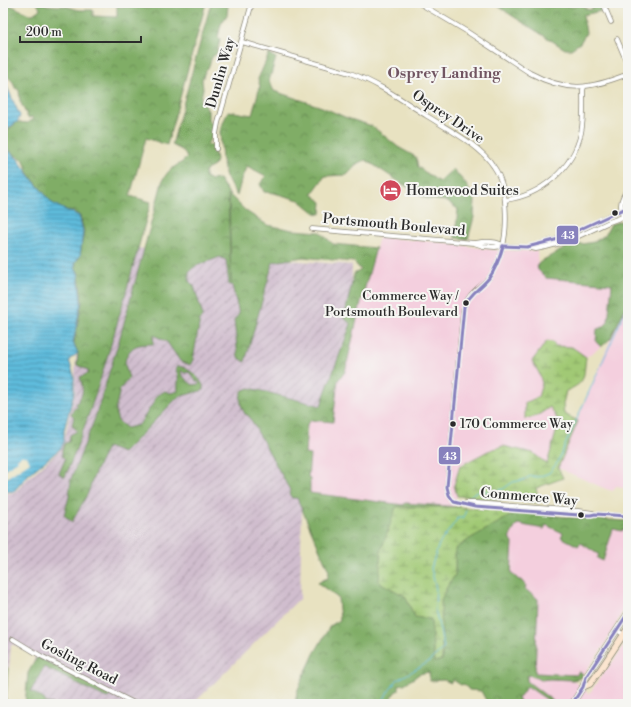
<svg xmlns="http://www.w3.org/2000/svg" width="631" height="707" font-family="'Libre Bodoni',serif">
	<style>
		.built { fill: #f4cfde }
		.industrial { fill: url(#industrial-furrows) }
		.forest { fill: url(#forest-crowns); stroke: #566c48; fill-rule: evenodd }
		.wetland { fill: url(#wetland-marsh); stroke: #667a50 }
		.water { fill: url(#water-rules); stroke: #447384 }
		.pier { fill: #e8e2c1 }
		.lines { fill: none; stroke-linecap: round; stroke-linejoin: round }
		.stream { stroke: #5ebbdc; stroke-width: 1 }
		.street-casing { stroke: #8a8676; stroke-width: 5.5 }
		.secondary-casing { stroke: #8a8676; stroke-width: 7 }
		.street { stroke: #fff; stroke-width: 4 }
		.secondary { stroke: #fbe5cf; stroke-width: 5.5 }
		.bus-1-casing { stroke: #f6f6f2; stroke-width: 6 }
		.bus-1 { stroke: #8781bd; stroke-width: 3 }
		.bus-dot { fill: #2b2b2b; stroke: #f6f6f2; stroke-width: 1.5 }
		.labels { text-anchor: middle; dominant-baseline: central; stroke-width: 4; stroke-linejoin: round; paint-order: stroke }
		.bus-label { font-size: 13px; fill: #2b2b2b; stroke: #f6f6f2; text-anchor: end }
		.street-label { font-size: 14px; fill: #2b2b2b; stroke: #f6f6f2 }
		.poi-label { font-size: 14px; fill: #2b2b2b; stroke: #f6f6f2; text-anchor: start }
		.neighbourhood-label { font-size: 15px; font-weight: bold; fill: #715562; stroke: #f6f6f2 }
		.line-badge { stroke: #f6f6f2; stroke-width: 1.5 }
		.badge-label { font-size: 11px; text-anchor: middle; font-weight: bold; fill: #fff }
	</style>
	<defs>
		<pattern id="industrial-furrows" width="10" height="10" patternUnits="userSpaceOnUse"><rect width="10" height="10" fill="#d0bdce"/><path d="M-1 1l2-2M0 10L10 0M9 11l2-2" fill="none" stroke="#a99aa7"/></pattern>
		<pattern id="forest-crowns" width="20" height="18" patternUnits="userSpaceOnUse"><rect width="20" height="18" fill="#80ad66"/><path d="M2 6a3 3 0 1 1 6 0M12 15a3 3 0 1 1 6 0" fill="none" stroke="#698d54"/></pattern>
		<pattern id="wetland-marsh" width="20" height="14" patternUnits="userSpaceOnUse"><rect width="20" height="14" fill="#a1c975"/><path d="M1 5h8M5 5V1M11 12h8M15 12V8" fill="none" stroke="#83a360"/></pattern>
		<pattern id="water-rules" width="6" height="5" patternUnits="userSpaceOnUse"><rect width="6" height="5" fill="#5ebbdc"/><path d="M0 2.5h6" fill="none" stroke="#4e98b3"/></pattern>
	</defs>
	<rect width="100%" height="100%" fill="#f6f6f2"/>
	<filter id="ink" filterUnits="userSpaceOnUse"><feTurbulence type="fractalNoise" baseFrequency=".025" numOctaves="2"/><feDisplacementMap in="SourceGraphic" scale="8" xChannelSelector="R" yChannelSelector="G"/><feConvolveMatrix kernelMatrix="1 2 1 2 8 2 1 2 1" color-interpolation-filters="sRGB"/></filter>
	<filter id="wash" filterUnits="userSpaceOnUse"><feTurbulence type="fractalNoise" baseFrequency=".012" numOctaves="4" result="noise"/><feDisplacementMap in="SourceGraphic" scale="16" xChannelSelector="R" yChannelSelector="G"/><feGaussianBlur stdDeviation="0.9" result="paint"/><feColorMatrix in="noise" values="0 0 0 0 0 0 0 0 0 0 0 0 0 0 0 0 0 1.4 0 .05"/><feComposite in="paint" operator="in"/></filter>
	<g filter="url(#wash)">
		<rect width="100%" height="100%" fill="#e8e2c1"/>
		<g class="built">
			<polygon points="379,237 447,243 494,250 537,251 538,270 546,278 612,284 608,322 603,327 596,342 601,347 586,357 572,347 555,346 539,373 542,383 538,397 525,419 537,416 550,407 559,422 547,464 533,453 503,446 488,451 470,460 454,485 457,496 453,507 405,503 404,505 310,493 310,480 308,478 310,455 305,454 307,424 311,420 333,421 338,380 345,372 361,302"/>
			<polygon points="628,302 628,490 618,486 616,486 613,491 606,489 558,468 611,338"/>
			<polygon points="517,524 544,529 546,525 563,533 561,537 581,543 599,555 603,561 604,560 613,529 623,528 628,531 628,602 604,646 583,675 580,672 578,672 577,675 535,673 538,599 525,589 519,580 512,575 510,572 509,538"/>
			<polygon points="628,637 628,703 627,704 621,704 611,699 608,704 518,704 520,701 518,700 527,685 552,702 553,701 527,681 527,676 529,675 541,680 550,679 573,680 589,694 603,673 614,660 625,644"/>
		</g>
		<polygon class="industrial" points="83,244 352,265 351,325 324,411 304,411 300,598 193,704 50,704 27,693 35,656 15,645 11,645 9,668 3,663 3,494 15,492 28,478 60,450 64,442 70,412 75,392 75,373"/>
		<g class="forest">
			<path d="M37,3h8l1,2 14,1h4l15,4h14v6l24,1v-12h2l2,2h4l2,-3 4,3 4,-4h4c3,4 6,6 10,5l3,-5h9l3,2 1,-2h41l-39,142 -21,-7 -16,58 21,6c-26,92 -49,186 -86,275l-6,-3 6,-15 -3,-3v-6l3,-7 4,-1 1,-7 7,-4 -5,-6 2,-8 -3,-3 3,-6 4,-2 -2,-2c9,-12 7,-14 4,-27l9,-4 -1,-3 -11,-5 1,-12 -4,-10 8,-41 -3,-29 -4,-6 1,-5 4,-6 4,-25 -4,-15 -6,-4 -11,-3 -11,-6 -20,-25 -5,-8 -3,-10c-6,-3 -16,-8 -18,-16 -1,-4 2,-10 2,-14l9,-8 11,1 5,-4 -1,-2 -4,1 -8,-17 -1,-11 -4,-2 -2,-6 -6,-6 -2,-11 -2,-2v-54l1,-1v-3l4,-1 21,10h4l7,-5z"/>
			<path d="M211,3h12l5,2 -1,10 -6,9 -3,13 2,2 -3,14 -5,4 -4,11 -3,3 -3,9 1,9 -3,13 5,2 3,7v8l7,8 -2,9 -6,8 2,1h4l3,15 -2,6 -9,5v6l7,3 7,-1 9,13 3,91 -2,-89 17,17 21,14 26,5 27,2 13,12 43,4 -15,54 -16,70 -7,8 -5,42 -22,-2 -4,4 -2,30 5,1 -2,23 2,1v14l94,12 1,-2 55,4h-64l-17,75 26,14 10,21 16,2 3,43 8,-2 -1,-60 6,-13 8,-12v-26l16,-11 46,-26 61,6 50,3v10l-4,-2 -2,2 -9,-2 -10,32 -6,-3 2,-3 -18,-12 -3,3 -17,-9 2,-4 -17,-8 -2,4 -27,-5 -8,14 4,5 -2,30 8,7h2l5,6 -1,3 13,10 -3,74 42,2 1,-3h2l3,3 -2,3 -8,2 -23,-1 -9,1 -12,-5 -2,1v5l26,20 -1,2 -25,-17 -9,13 2,2 -2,3h-30l-7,-13 -12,-1 -5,-6 -3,1 -8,-5 -2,3 -7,-3 -14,1 -1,-9 -10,2 -5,4 -10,6 -5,1v5l-4,2 -7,12h-93l2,-12 4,-10 13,-28 16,-28 10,-6 -2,-22 -20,-15 5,-3 5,-2 1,-7 -32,-73h-5l-2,-3 1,-3 -42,-76 -4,-2c-4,-7 -7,-18 -2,-24l7,-2 71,18 3,-10 27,-72 -7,-6 10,-44 7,-4 -7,-8 -51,-5 -30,5 -28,100 -7,-5 -4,-37 5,-6 -7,-29h-3l-3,-25 -6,-3 -24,9 -7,5v10l5,5 9,30 -3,3 -7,41 -3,5 -10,-4 -13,-19 -13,-7 -1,9c-6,0 -12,0 -17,2 -8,4 -13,14 -10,22 1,4 2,7 3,10l-9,11 -5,22 3,10 9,7 12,-3 15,-23 2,-6 9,-5 6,2 7,-2c-1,-5 1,-10 0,-15 -1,-4 -3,-5 -1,-10 10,0 27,14 27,24l-26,7 -55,56 -16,-6 -13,28 -6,18 -16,29 -8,-7 5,-18 2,-18 24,-61 24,-77 44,-162c3,-4 6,-9 10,-11 6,-5 9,-4 14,-11l-5,-7 -10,-5zM181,370l3,3 5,-1 7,9h2l2,3 -7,1c-5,-4 -13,-9 -12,-15z"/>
			<polygon points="494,3 558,3 560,4 573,7 581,3 585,8 589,10 598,5 601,8 601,11 583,15 586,33 580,43 571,49 565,49 511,15"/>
			<polygon points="269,54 276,58 269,81 274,91 322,107 347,118 372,126 398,147 416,157 418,167 439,182 453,169 465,183 475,200 474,217 468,239 455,238 458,209 446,201 428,199 421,196 366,160 358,163 347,175 325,176 312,194 322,202 321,214 315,213 299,200 274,193 264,192 260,184 266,176 247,166 242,177 237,196 226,177 222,160 220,131 228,111 252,115 260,86 258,79"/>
			<polygon points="628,219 628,302 611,338 601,347 596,342 597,329 603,327 608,322 612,284 546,278 538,270 537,265 543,260 575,243 582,244 594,242 605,235 611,224"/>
			<polygon points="37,657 111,694 109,697 107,698 79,685 72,681 44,667 31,691 45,700 45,703 53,704 25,704 28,673"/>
			<polygon points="3,664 8,668 6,704 3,704"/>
		</g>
		<g class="wetland">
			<path d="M547,341l6,1 2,4 17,1 14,10c-3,21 1,25 -20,34l-3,13 1,10 14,7 -20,47 5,10 -27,10 3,15 -82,-7 -3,-11 6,-19 28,-15 15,-5 30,7 14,11 12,-42 -9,-15 -13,9 -12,3v-16l13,-6 4,-14 -3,-10 -7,-12z"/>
			<polygon points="396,507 460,507 517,512 471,538 455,549 455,575 447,587 441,600 442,660 434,662 431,619 415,617 405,596 379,582 381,551"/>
		</g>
		<polygon class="water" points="3,78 20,116 18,121 7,129 3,137 3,144 7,149 17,158 32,179 52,203 63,209 73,213 79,216 83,231 80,256 75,262 75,267 78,273 81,302 73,343 78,353 69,360 74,376 74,393 64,430 64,442 60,449 29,474 14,491 3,492"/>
		<polygon class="pier" points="23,455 24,457 26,455 30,462 3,480 3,468 5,469 18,461 17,459"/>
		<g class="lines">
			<g class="stream">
				<polyline points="468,498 475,492 483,490 491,493 503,489 513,482 523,480 531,476 538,477 549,473 557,463 628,305"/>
				<polyline points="382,704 386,695 397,680 427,663 444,648 435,609 436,589 431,568 439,544 458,518 463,518 466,510"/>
			</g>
		</g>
	</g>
	<g filter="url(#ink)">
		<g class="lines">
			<defs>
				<g id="street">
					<path d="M419,3l47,28 64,42c37,20 60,16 98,1"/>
					<polyline points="603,3 611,22"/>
					<polyline points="617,39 628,65"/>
					<path d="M242,42l108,31c28,10 52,27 77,43 22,14 53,29 67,51 14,20 14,61 8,83 -3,9 -7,20 -13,28 -11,11 -22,16 -26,33l-16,176 2,8 5,7 21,5 104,8h12l4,-1 33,2"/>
					<polyline points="216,149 216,134 218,123 252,3"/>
					<path d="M505,200c35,-4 68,-31 76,-67 3,-14 2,-28 2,-43l1,-3"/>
					<path d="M623,217c-4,-13 -2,-18 5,-29"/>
					<polyline points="312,229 474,243 483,246 495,247 503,246 527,247 536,249 546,247 568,241 609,222 628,215"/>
					<path d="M476,243c10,-2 18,-2 27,2"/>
					<polyline points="528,247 565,237 614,213 628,207"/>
					<polyline points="466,503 475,503 579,511 593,513"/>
					<polyline points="617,630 628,638"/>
					<polyline points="13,639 41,656 136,704"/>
				</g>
				<g id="secondary">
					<polyline points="583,687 590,684 598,673 628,628"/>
					<polyline points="572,704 583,687 586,677 628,613"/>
				</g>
			</defs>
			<use href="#street" class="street-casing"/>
			<use href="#secondary" class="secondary-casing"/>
			<use href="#street" class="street"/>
			<use href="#secondary" class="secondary"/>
			<defs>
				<g id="bus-1">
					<path d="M503,246c-3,11 -7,23 -14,32 -9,11 -19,15 -25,29l-17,180 2,8 5,7 21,5 104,8h12l4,-1 33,2"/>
					<polyline points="503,246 527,247 559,239 628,207"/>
					<polyline points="572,704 583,687 586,677 628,613"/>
				</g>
			</defs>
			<use href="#bus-1" class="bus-1-casing"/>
			<use href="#bus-1" class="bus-1"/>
		</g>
	</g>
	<defs>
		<symbol id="hotel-disc" viewBox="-11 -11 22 22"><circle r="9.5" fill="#d1495b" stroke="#f6f6f2"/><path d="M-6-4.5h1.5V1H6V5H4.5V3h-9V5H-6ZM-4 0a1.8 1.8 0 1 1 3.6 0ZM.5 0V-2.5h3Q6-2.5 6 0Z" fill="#fff"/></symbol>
	</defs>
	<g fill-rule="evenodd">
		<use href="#hotel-disc" x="378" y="178" width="25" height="25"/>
	</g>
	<g class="bus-dot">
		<circle cx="615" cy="213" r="3.5"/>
		<circle cx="466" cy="303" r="3.5"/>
		<circle cx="453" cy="424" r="3.5"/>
		<circle cx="581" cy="515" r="3.5"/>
	</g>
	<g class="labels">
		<g class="bus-label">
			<text x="458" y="296">Commerce Way /<tspan x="458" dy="16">Portsmouth Boulevard</tspan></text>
			<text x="460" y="424" text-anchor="start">170 Commerce Way</text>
		</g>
		<g class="street-label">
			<text transform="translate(221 73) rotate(-74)">Dunlin Way</text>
			<text transform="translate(448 117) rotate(34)">Osprey Drive</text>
			<text transform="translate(394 225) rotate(5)">Portsmouth Boulevard</text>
			<text transform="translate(529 497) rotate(5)">Commerce Way</text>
			<text transform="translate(79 662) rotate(27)">Gosling Road</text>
		</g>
		<g class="poi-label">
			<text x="406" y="191">Homewood Suites</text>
		</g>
		<g class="neighbourhood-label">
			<text x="444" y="73">Osprey Landing</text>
		</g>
	</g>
	<g class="line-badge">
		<rect x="556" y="225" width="23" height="20" rx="4" fill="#8781bd"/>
		<rect x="438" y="446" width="23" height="19" rx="4" fill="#8781bd"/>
	</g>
	<g class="badge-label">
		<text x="568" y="239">43</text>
		<text x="450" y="460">43</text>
	</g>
	<rect width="631" height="707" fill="none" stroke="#f6f6f2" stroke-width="16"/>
	<path d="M20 36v6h121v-6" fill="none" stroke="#2b2b2b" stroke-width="2"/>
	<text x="26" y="36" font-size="12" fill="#2b2b2b" stroke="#f6f6f2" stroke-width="3" paint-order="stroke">200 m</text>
</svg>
